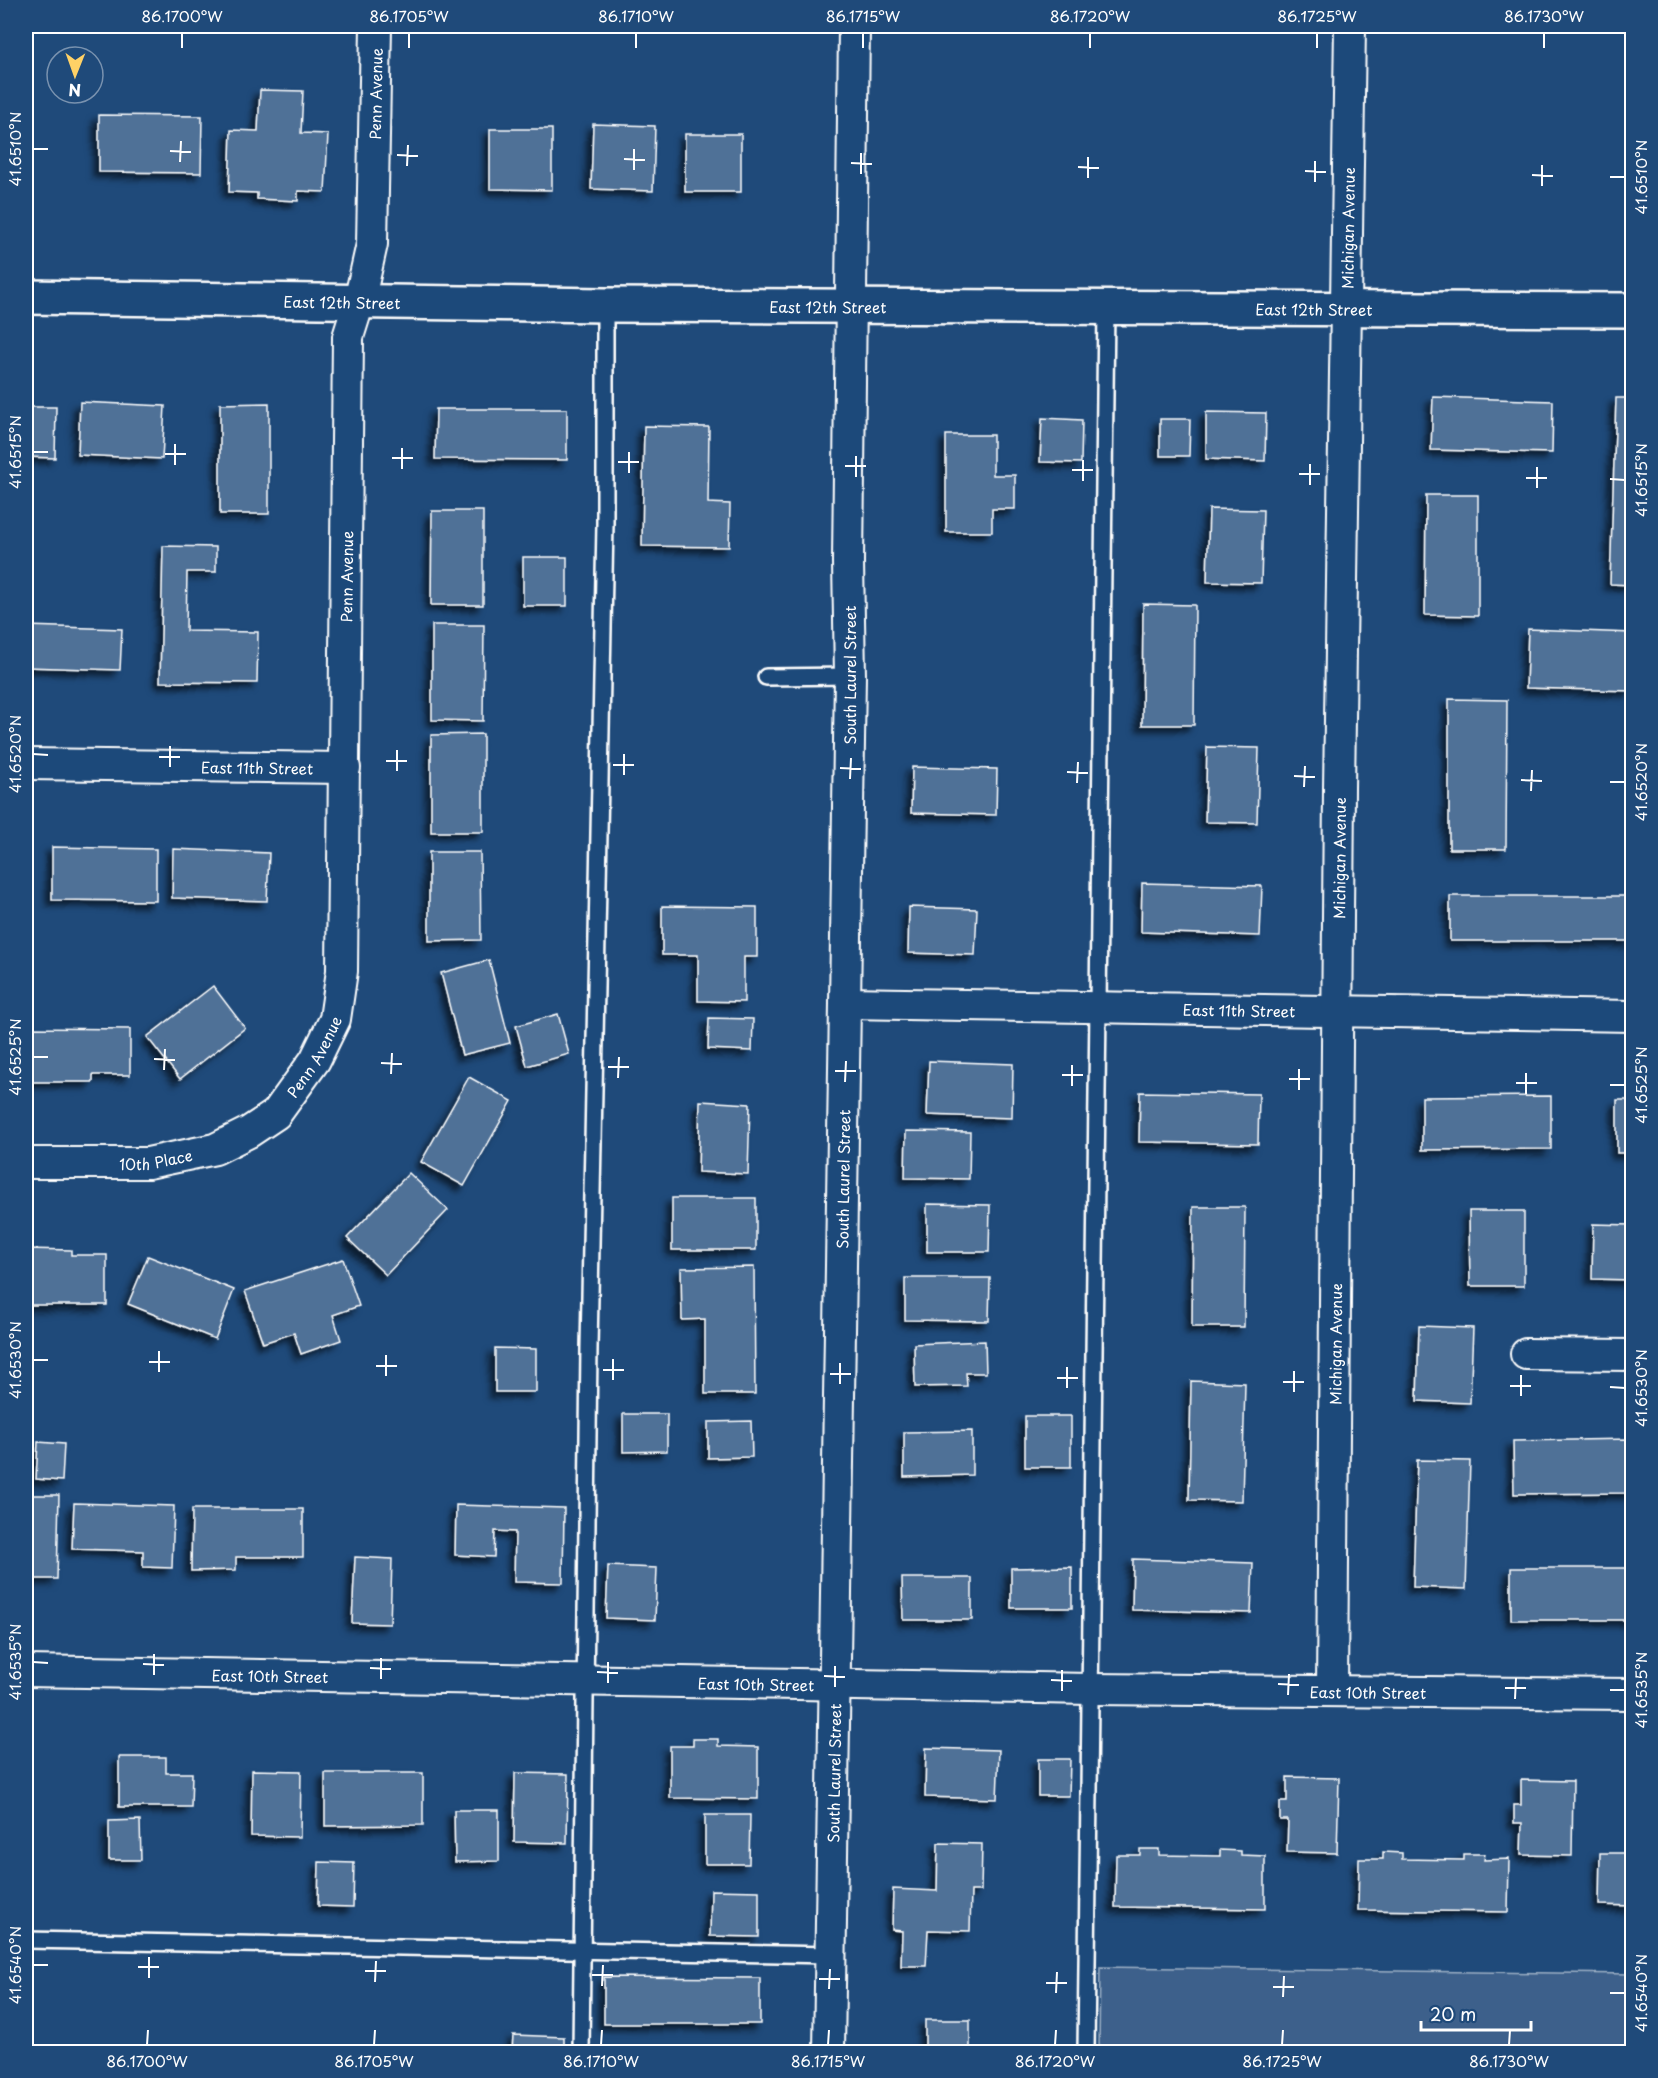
<svg xmlns="http://www.w3.org/2000/svg" width="1658" height="2078" font-family="'Playpen Sans',sans-serif">
	<style>
		.green { fill: #3c618b; stroke: #9eb0c5; stroke-width: 1.5 }
		.building { fill: #507197; stroke: #fff; stroke-width: 1.5; filter: url(#shadow) }
		.lines { fill: none; stroke-linecap: round; stroke-linejoin: round }
		.lane-casing { stroke: #fff; stroke-width: 20 }
		.street-casing { stroke: #fff; stroke-width: 34 }
		.secondary-casing { stroke: #fff; stroke-width: 38 }
		.lane { stroke: #1f4a7a; stroke-width: 15 }
		.street { stroke: #1f4a7a; stroke-width: 30 }
		.secondary { stroke: #1f4a7a; stroke-width: 33 }
		.ticks { fill: none; stroke: #fff; stroke-width: 2 }
		.labels { text-anchor: middle; dominant-baseline: central; stroke-width: 6; stroke-linejoin: round; paint-order: stroke }
		.street-label { font-size: 15px; fill: #fff; stroke: #1f4a7a }
		.neatline { fill: none; stroke: #fff; stroke-width: 2 }
		.ticks-label { font-size: 15px; text-anchor: middle; fill: #fff }
	</style>
	<defs>
		<filter id="shadow"><feDropShadow dx="-5.5" dy="5.5" stdDeviation="3" flood-color="#0009"/></filter>
	</defs>
	<rect width="100%" height="100%" fill="#1f4a7a"/>
	<filter id="ink" filterUnits="userSpaceOnUse"><feTurbulence type="fractalNoise" baseFrequency=".0167" numOctaves="2"/><feDisplacementMap in="SourceGraphic" scale="12" xChannelSelector="R" yChannelSelector="G"/><feConvolveMatrix kernelMatrix="1 2 1 2 8 2 1 2 1" color-interpolation-filters="sRGB"/></filter>
	<g filter="url(#ink)">
		<polygon class="green" points="1100,1967 1632,1974 1632,2052 1099,2052"/>
		<g class="building">
			<polygon points="260,90 303,91 301,133 328,134 325,192 298,191 298,201 257,199 257,193 229,192 231,130 258,131"/>
			<polygon points="99,115 202,116 201,173 99,172"/>
			<polygon points="593,124 655,126 653,191 591,189"/>
			<polygon points="490,129 552,129 552,190 490,189"/>
			<rect x="685" y="134" width="56" height="58"/>
			<polygon points="1433,397 1553,401 1552,453 1431,450"/>
			<polygon points="1616,398 1632,398 1632,585 1610,584"/>
			<polygon points="80,402 165,406 162,459 78,455"/>
			<polygon points="269,403 269,514 220,514 220,404"/>
			<polygon points="26,407 56,407 55,458 26,457"/>
			<polygon points="436,409 567,409 567,460 435,459"/>
			<polygon points="1206,412 1266,413 1265,461 1206,459"/>
			<polygon points="1042,418 1082,420 1081,463 1040,462"/>
			<polygon points="1160,419 1190,419 1189,456 1160,456"/>
			<polygon points="644,426 709,427 708,503 730,504 729,547 642,546"/>
			<polygon points="946,435 993,435 993,475 1015,475 1015,509 992,509 992,532 946,532"/>
			<polygon points="1426,495 1478,495 1478,616 1425,615"/>
			<polygon points="1209,509 1263,510 1261,583 1207,582"/>
			<polygon points="432,511 483,511 483,605 431,605"/>
			<polygon points="163,546 216,547 216,572 187,572 186,631 258,632 257,683 160,682"/>
			<rect x="523" y="557" width="44" height="49"/>
			<polygon points="1143,604 1195,605 1194,725 1142,725"/>
			<polygon points="432,625 484,625 483,721 432,720"/>
			<polygon points="26,626 122,629 120,670 26,667"/>
			<polygon points="1528,629 1632,633 1632,691 1526,688"/>
			<polygon points="1449,699 1507,700 1506,849 1449,849"/>
			<polygon points="483,734 483,832 431,832 431,735"/>
			<polygon points="1207,747 1259,748 1257,823 1205,822"/>
			<polygon points="912,767 997,769 996,815 911,813"/>
			<polygon points="52,847 156,849 156,901 52,900"/>
			<polygon points="26,848 29,848 28,929 26,929"/>
			<polygon points="173,849 269,853 267,901 172,898"/>
			<polygon points="429,852 480,852 481,940 429,941"/>
			<polygon points="1142,883 1262,886 1260,936 1141,932"/>
			<rect x="1450" y="896" width="182" height="45"/>
			<polygon points="662,906 757,907 757,957 744,957 744,1002 698,1001 698,955 662,955"/>
			<polygon points="909,907 977,909 975,955 908,953"/>
			<polygon points="489,960 510,1043 462,1055 441,973"/>
			<polygon points="213,986 245,1028 180,1079 147,1037"/>
			<polygon points="558,1014 569,1054 527,1066 516,1026"/>
			<polygon points="709,1018 753,1019 752,1051 708,1049"/>
			<polygon points="26,1028 130,1029 130,1075 93,1075 93,1082 26,1082"/>
			<polygon points="929,1061 1013,1064 1012,1118 927,1115"/>
			<polygon points="469,1077 512,1101 464,1186 421,1162"/>
			<polygon points="1140,1092 1259,1094 1258,1144 1139,1142"/>
			<polygon points="1551,1096 1551,1149 1422,1150 1422,1097"/>
			<rect x="1617" y="1100" width="15" height="53"/>
			<polygon points="700,1101 750,1104 748,1174 698,1172"/>
			<polygon points="906,1131 970,1132 969,1179 905,1178"/>
			<polygon points="409,1173 448,1210 386,1275 347,1238"/>
			<rect x="672" y="1198" width="84" height="52"/>
			<polygon points="927,1204 990,1205 989,1252 927,1252"/>
			<polygon points="1193,1207 1245,1207 1244,1327 1192,1327"/>
			<polygon points="1469,1211 1524,1211 1524,1286 1470,1286"/>
			<polygon points="1593,1224 1632,1225 1632,1280 1592,1279"/>
			<polygon points="26,1249 71,1250 71,1255 107,1255 107,1305 26,1305"/>
			<polygon points="148,1256 234,1290 215,1339 128,1304"/>
			<polygon points="343,1259 359,1306 333,1315 341,1340 301,1354 294,1333 263,1343 245,1291"/>
			<polygon points="754,1267 755,1394 705,1394 705,1319 682,1320 681,1268"/>
			<polygon points="905,1278 990,1278 989,1321 905,1320"/>
			<polygon points="1419,1326 1473,1328 1470,1403 1417,1401"/>
			<polygon points="985,1341 986,1373 966,1373 967,1386 915,1387 914,1344"/>
			<polygon points="495,1348 536,1349 536,1392 495,1392"/>
			<polygon points="1191,1381 1245,1383 1242,1501 1189,1500"/>
			<polygon points="623,1414 667,1414 667,1451 623,1452"/>
			<rect x="1025" y="1416" width="46" height="51"/>
			<polygon points="751,1421 752,1457 708,1458 708,1422"/>
			<polygon points="972,1431 972,1475 904,1477 904,1432"/>
			<polygon points="1632,1439 1632,1493 1514,1494 1513,1441"/>
			<polygon points="38,1442 64,1444 62,1481 36,1479"/>
			<polygon points="1417,1460 1470,1461 1466,1589 1413,1587"/>
			<polygon points="26,1495 59,1495 57,1579 26,1579"/>
			<polygon points="74,1503 174,1506 172,1568 143,1567 143,1551 72,1549"/>
			<polygon points="456,1505 564,1508 563,1583 514,1582 515,1532 495,1531 494,1557 455,1555"/>
			<polygon points="192,1509 303,1509 303,1557 236,1557 236,1570 191,1571"/>
			<polygon points="355,1557 392,1559 390,1624 352,1623"/>
			<polygon points="1133,1559 1253,1563 1251,1613 1132,1610"/>
			<polygon points="608,1566 657,1568 655,1620 606,1618"/>
			<polygon points="1072,1567 1072,1608 1011,1608 1011,1568"/>
			<rect x="1511" y="1568" width="121" height="52"/>
			<polygon points="902,1578 972,1578 972,1620 903,1620"/>
			<polygon points="693,1739 718,1739 718,1746 758,1747 758,1799 670,1798 670,1746 693,1746"/>
			<polygon points="926,1748 999,1750 997,1799 925,1797"/>
			<polygon points="119,1757 166,1757 166,1773 192,1773 191,1807 119,1807"/>
			<polygon points="1038,1759 1070,1759 1069,1796 1038,1796"/>
			<polygon points="26,1768 27,1768 26,1821"/>
			<polygon points="252,1770 301,1771 300,1837 251,1836"/>
			<polygon points="325,1773 423,1773 423,1825 325,1826"/>
			<polygon points="515,1773 568,1774 567,1843 514,1842"/>
			<polygon points="1287,1777 1339,1778 1337,1853 1287,1852 1288,1820 1280,1820 1280,1802 1287,1802"/>
			<polygon points="1521,1780 1573,1781 1572,1856 1521,1855 1522,1823 1514,1823 1514,1805 1521,1805"/>
			<polygon points="454,1810 499,1810 499,1861 455,1862"/>
			<polygon points="705,1815 750,1815 749,1864 705,1864"/>
			<polygon points="140,1820 141,1860 109,1860 109,1821"/>
			<polygon points="938,1843 982,1844 981,1891 971,1891 970,1931 928,1930 926,1966 901,1966 902,1931 892,1930 893,1889 937,1891"/>
			<polygon points="1140,1849 1159,1849 1159,1855 1220,1856 1220,1850 1241,1851 1241,1855 1265,1856 1265,1909 1115,1907 1116,1855 1140,1855"/>
			<polygon points="1383,1852 1402,1853 1402,1859 1464,1860 1464,1854 1485,1854 1484,1860 1509,1859 1508,1912 1358,1910 1359,1859 1383,1859"/>
			<polygon points="1600,1853 1632,1853 1632,1906 1599,1905"/>
			<polygon points="319,1862 354,1863 353,1907 318,1906"/>
			<polygon points="711,1890 759,1891 759,1937 710,1936"/>
			<polygon points="604,1977 760,1978 760,2024 604,2024"/>
			<rect x="925" y="2020" width="45" height="32"/>
			<polygon points="513,2035 564,2037 564,2052 512,2052"/>
		</g>
		<g class="lines">
			<defs>
				<g id="lane">
					<polyline points="766,677 850,676"/>
					<polyline points="26,1940 830,1955"/>
					<polyline points="581,2052 589,1348 605,524 605,305"/>
					<polyline points="1086,2052 1106,308"/>
				</g>
				<g id="street">
					<path id="s1" d="M26,764l319,4"/>
					<path id="s2" d="M845,1003l787,13"/>
					<path id="s3" d="M26,1163h122l67,-14 34,-17 27,-18 39,-54 20,-41 7,-48 6,-634 11,-35 13,-58 4,-218"/>
					<polyline points="1526,1354 1632,1355"/>
					<path id="s4" d="M26,1671l1065,18 541,5"/>
					<path id="s5" d="M1332,1690l7,-901 11,-763"/>
					<path id="s6" d="M829,2052l21,-1376 -2,-114 6,-536"/>
				</g>
				<g id="secondary">
					<path id="s7" d="M26,297l579,8 1027,5"/>
				</g>
			</defs>
			<use href="#lane" class="lane-casing"/>
			<use href="#street" class="street-casing"/>
			<use href="#secondary" class="secondary-casing"/>
			<use href="#lane" class="lane"/>
			<use href="#street" class="street"/>
			<use href="#secondary" class="secondary"/>
		</g>
	</g>
	<path class="ticks" d="M182,48v-15M409,48v-15M636,48v-15M863,48v-15M1090,48v-15M1317,48v-15M1544,48v-15M33,149h15M170,151l21,1M397,155l21,1M624,159l21,1M180,162l1,-21M851,163l21,1M407,166l1,-21M1078,167l21,1M634,170v-21M1305,171l21,1M861,174v-21M1532,175l21,1M1610,177h15M1088,178v-21M1315,182v-21M1542,186v-21M33,452h15M165,454h21M392,458h21M618,462h21M175,465v-21M845,466h21M402,469v-21M1072,470h21M629,473v-21M1299,474h21M856,477v-21M1526,478h21M1610,479l15,1M1083,481v-21M1310,485v-21M1537,488v-21M33,754l15,1M159,757h21M386,761h21M613,765h21M170,767v-21M840,768l21,1M397,771v-21M1067,772l21,1M624,775v-21M1294,776l21,1M850,779l1,-21M1521,780l21,1M1610,782h15M1077,783l1,-21M1304,787l1,-21M1531,791l1,-21M33,1057h15M154,1059l21,1M381,1063l21,1M608,1067h21M164,1070l1,-21M835,1071h21M391,1074l1,-21M1062,1075h21M618,1078l1,-21M1289,1079h21M845,1082l1,-21M1516,1083h21M1610,1085h15M1072,1086v-21M1299,1090v-21M1526,1094v-21M33,1360h15M149,1362h21M376,1366h21M603,1370h21M159,1372v-21M830,1374h21M386,1376v-21M1057,1378h21M613,1380v-21M1283,1382h21M840,1384v-21M1510,1386h21M1610,1387l15,1M1067,1388v-21M1294,1392v-21M1521,1396v-21M33,1662l15,1M143,1664l21,1M370,1668l21,1M597,1672l21,1M154,1675v-21M824,1676l21,1M381,1679v-21M1051,1680l21,1M608,1683v-21M1278,1684l21,1M835,1687v-21M1505,1688h21M1610,1690h15M1062,1691v-21M1288,1695l1,-21M1515,1699l1,-21M33,1965h15M138,1967h21M365,1971h21M592,1975h21M149,1978v-21M819,1979h21M375,1982l1,-21M1046,1983h21M602,1986l1,-21M1273,1987h21M829,1989l1,-20M1056,1993l1,-21M1610,1993h15M1283,1997l1,-21M147,2045l1,-15M374,2045l1,-15M601,2045l1,-15M828,2045l1,-15M1055,2045l1,-15M1282,2045l1,-15M1509,2045l1,-15"/>
	<g class="labels">
		<g class="street-label">
			<text stroke="none"><textPath href="#s3" startOffset="1302">Penn Avenue</textPath></text>
			<text stroke="none"><textPath href="#s5" startOffset="1462">Michigan Avenue</textPath></text>
			<text stroke="none"><textPath href="#s7" startOffset="316">East 12th Street</textPath></text>
			<text stroke="none"><textPath href="#s7" startOffset="802">East 12th Street</textPath></text>
			<text stroke="none"><textPath href="#s7" startOffset="1288">East 12th Street</textPath></text>
			<text stroke="none"><textPath href="#s3" startOffset="816">Penn Avenue</textPath></text>
			<text transform="translate(849 675) rotate(-90)">South Laurel Street</text>
			<text stroke="none"><textPath href="#s1" startOffset="231">East 11th Street</textPath></text>
			<text stroke="none"><textPath href="#s5" startOffset="832">Michigan Avenue</textPath></text>
			<text stroke="none"><textPath href="#s2" startOffset="394">East 11th Street</textPath></text>
			<text stroke="none"><textPath href="#s3" startOffset="330">Penn Avenue</textPath></text>
			<text stroke="none"><textPath href="#s3" startOffset="130">10th Place</textPath></text>
			<text stroke="none"><textPath href="#s6" startOffset="873">South Laurel Street</textPath></text>
			<text stroke="none"><textPath href="#s5" startOffset="346">Michigan Avenue</textPath></text>
			<text stroke="none"><textPath href="#s4" startOffset="244">East 10th Street</textPath></text>
			<text stroke="none"><textPath href="#s4" startOffset="730">East 10th Street</textPath></text>
			<text stroke="none"><textPath href="#s4" startOffset="1342">East 10th Street</textPath></text>
			<text stroke="none"><textPath href="#s6" startOffset="279">South Laurel Street</textPath></text>
		</g>
	</g>
	<rect width="1658" height="2078" fill="none" stroke="#1f4a7a" stroke-width="66"/>
	<g transform="translate(75 75) rotate(181)"><circle r="28" fill="#1f4a7a" stroke="#7992af" stroke-width="1.5"/>
	<path d="M0-4.5L10 22L0 15L-10 22Z" fill="#ffd166"/>
	<text y="-9" font-size="16" font-weight="bold" text-anchor="middle" fill="#ffffff">N</text>
	</g>
	<path d="M1421 2021v9h110v-9" fill="none" stroke="#ffffff" stroke-width="3"/>
	<text x="1430" y="2021" font-size="18" fill="#ffffff" stroke="#1f4a7a" stroke-width="4.5" paint-order="stroke">20 m</text>
	<rect x="33" y="33" width="1592" height="2012" class="neatline"/>
	<g class="ticks-label">
		<text x="182" y="22">86.1700°W</text>
		<text x="409" y="22">86.1705°W</text>
		<text x="636" y="22">86.1710°W</text>
		<text x="863" y="22">86.1715°W</text>
		<text x="1090" y="22">86.1720°W</text>
		<text x="1317" y="22">86.1725°W</text>
		<text x="1544" y="22">86.1730°W</text>
		<text transform="translate(16 149) rotate(-90)" y="5">41.6510°N</text>
		<text transform="translate(1642 177) rotate(-90)" y="5">41.6510°N</text>
		<text transform="translate(16 452) rotate(-90)" y="5">41.6515°N</text>
		<text transform="translate(1642 480) rotate(-90)" y="5">41.6515°N</text>
		<text transform="translate(16 754) rotate(-90)" y="5">41.6520°N</text>
		<text transform="translate(1642 782) rotate(-90)" y="5">41.6520°N</text>
		<text transform="translate(16 1057) rotate(-90)" y="5">41.6525°N</text>
		<text transform="translate(1642 1085) rotate(-90)" y="5">41.6525°N</text>
		<text transform="translate(16 1360) rotate(-90)" y="5">41.6530°N</text>
		<text transform="translate(1642 1388) rotate(-90)" y="5">41.6530°N</text>
		<text transform="translate(16 1662) rotate(-90)" y="5">41.6535°N</text>
		<text transform="translate(1642 1690) rotate(-90)" y="5">41.6535°N</text>
		<text transform="translate(16 1965) rotate(-90)" y="5">41.6540°N</text>
		<text transform="translate(1642 1993) rotate(-90)" y="5">41.6540°N</text>
		<text x="147" y="2067">86.1700°W</text>
		<text x="374" y="2067">86.1705°W</text>
		<text x="601" y="2067">86.1710°W</text>
		<text x="828" y="2067">86.1715°W</text>
		<text x="1055" y="2067">86.1720°W</text>
		<text x="1282" y="2067">86.1725°W</text>
		<text x="1509" y="2067">86.1730°W</text>
	</g>
</svg>
